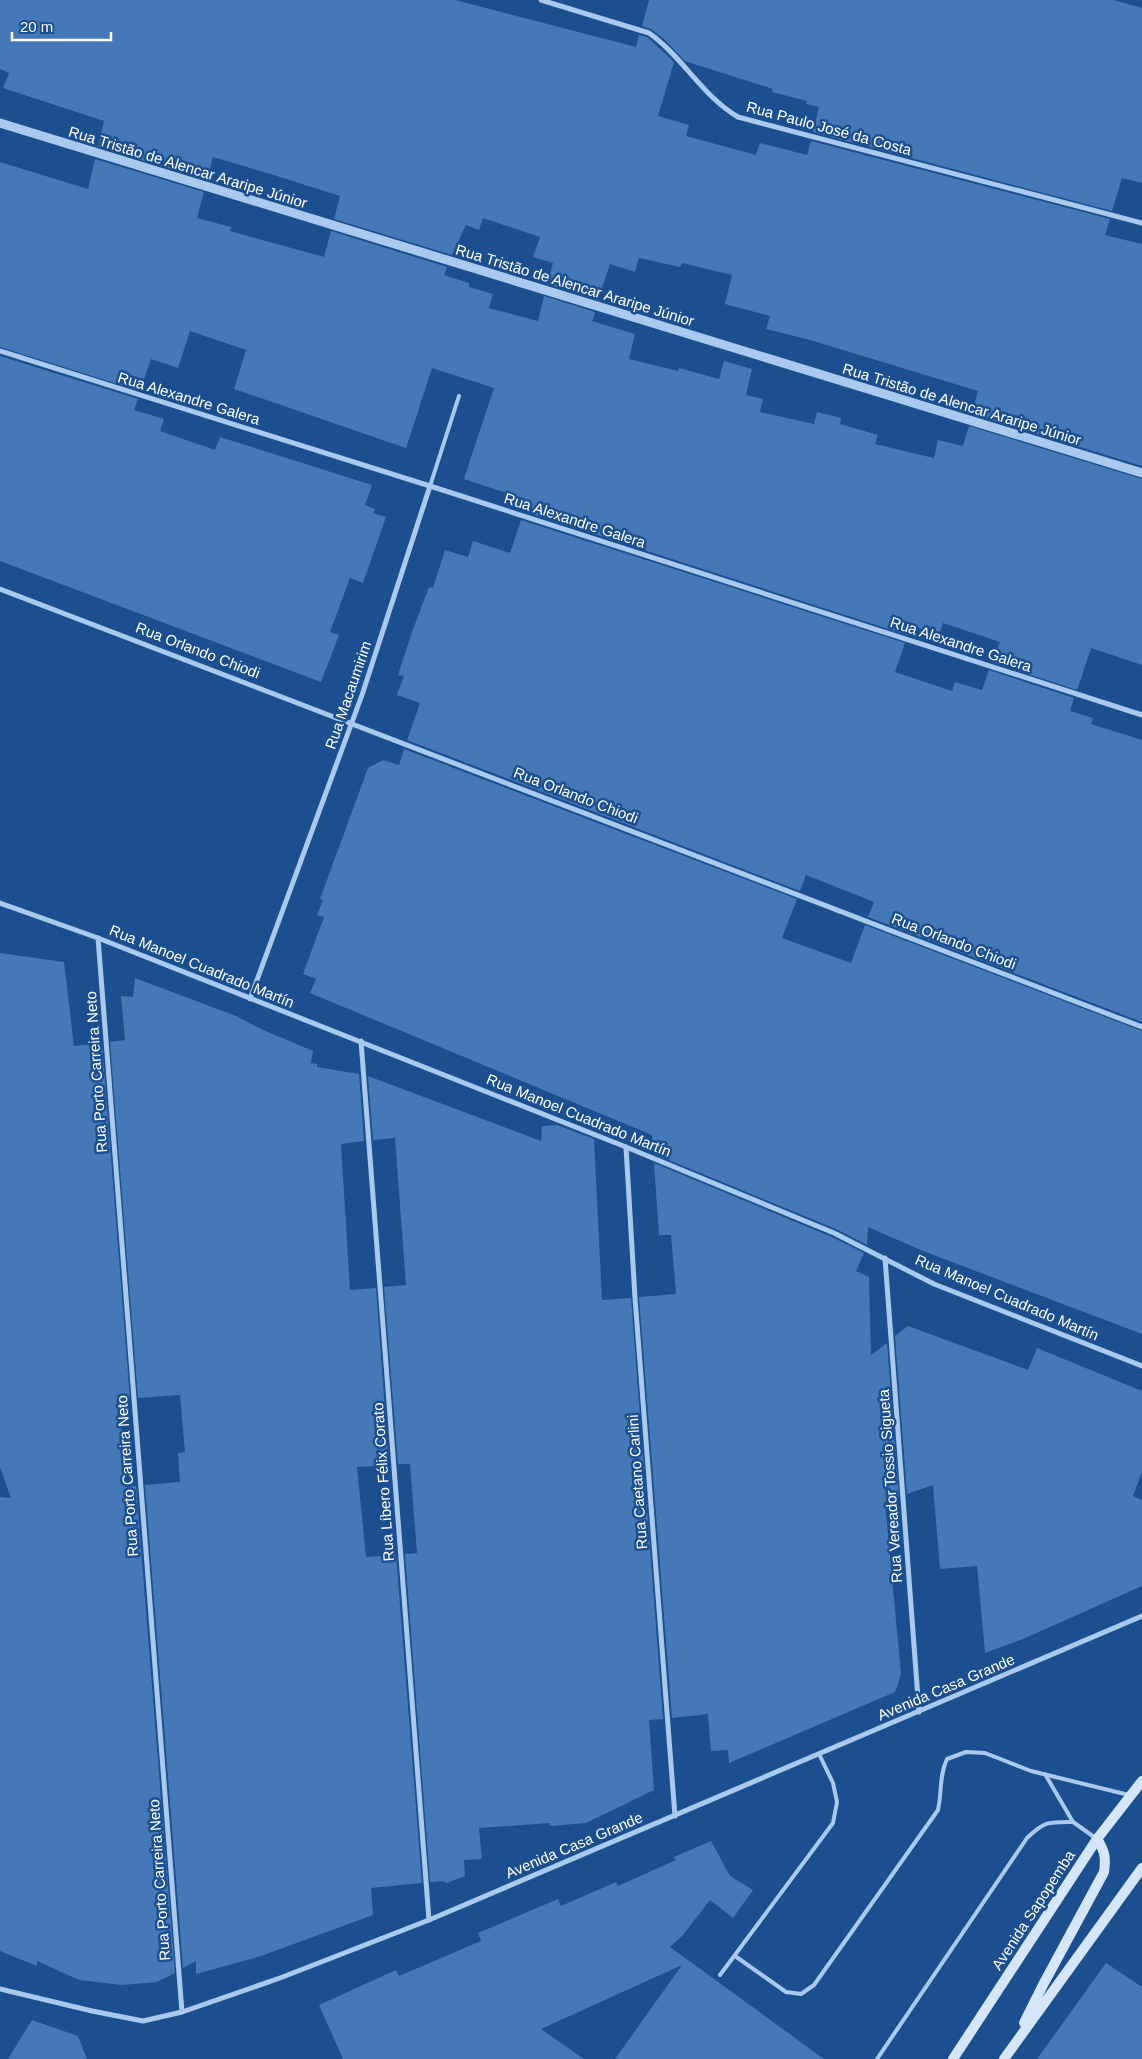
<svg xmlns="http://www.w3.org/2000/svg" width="1142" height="2059" font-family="Arial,sans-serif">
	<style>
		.building { fill: #4478b7 }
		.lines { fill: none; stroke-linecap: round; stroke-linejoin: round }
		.service { stroke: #a9c9ee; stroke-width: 4 }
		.minor { stroke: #a9c9ee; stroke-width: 5 }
		.tertiary { stroke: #a9c9ee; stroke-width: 9 }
		.secondary { stroke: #d6e6fa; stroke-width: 10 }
		.labels { text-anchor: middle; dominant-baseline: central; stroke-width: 5; stroke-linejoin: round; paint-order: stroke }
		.street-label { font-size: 15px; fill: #fff; stroke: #1b4f8f }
	</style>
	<rect width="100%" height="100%" fill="#1b4f8f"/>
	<g class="building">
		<polygon points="0,0 455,0 636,47 639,35 647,37 674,62 658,116 689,125 686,136 756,155 760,143 807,155 811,141 1110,219 1105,235 1142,244 1142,466 972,414 978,391 810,340 766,329 770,316 725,304 732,275 682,263 680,267 639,258 635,272 610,264 598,300 547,284 553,263 533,257 540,237 483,218 479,230 466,225 452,255 334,219 340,196 277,176 213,157 207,180 98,147 104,121 3,88 9,73 0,69"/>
		<polygon points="649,0 1113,0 1142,8 1142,183 1122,178 1112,211 813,132 819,107 806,104 807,101 772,92 773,89 685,61 664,39 651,29 642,26"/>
		<polygon points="95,159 204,192 197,218 231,227 230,231 324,257 331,231 447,267 444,275 469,283 469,287 493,294 489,308 538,321 544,296 595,312 592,321 635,334 629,359 678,371 679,368 719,379 724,361 752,369 746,395 763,399 760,412 814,424 817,412 841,418 840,424 878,435 875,444 934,458 938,440 963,446 969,426 1142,479 1142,665 1091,648 1077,690 992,662 1000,642 943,623 939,635 910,625 907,635 523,511 527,500 464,479 494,388 432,368 406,448 234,389 246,350 190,331 178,368 151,359 140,391 0,347 0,162 88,189"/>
		<polygon points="0,356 138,399 134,410 164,419 160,431 215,450 220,437 372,485 365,505 375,509 373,513 386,517 363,583 350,578 330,632 339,635 321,682 0,561"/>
		<polygon points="521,520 905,643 895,672 952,691 955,682 982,690 989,670 1074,698 1070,711 1093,718 1091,724 1142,740 1142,1022 868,917 874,902 806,875 800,891 407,740 420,703 397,695 404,676 398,675 412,632 429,587 433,588 445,550 468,557 473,541 510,553"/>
		<polygon points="404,749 797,899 782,938 851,963 865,925 1142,1031 1142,1334 923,1251 868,1227 867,1245 836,1229 654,1154 652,1135 310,993 316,979 303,974 324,917 317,915 323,900 320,899 368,768 383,760 399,765"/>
		<polygon points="0,953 64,962 74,1046 102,1043 130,1399 120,1400 123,1449 126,1487 136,1486 175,1973 157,1982 122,1985 79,1980 37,1961 37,1966 0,1951 0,1497 11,1498 0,1467"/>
		<polygon points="135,978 236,1016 261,1029 313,1051 311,1063 317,1064 317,1067 359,1074 364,1141 341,1144 350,1290 376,1288 389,1465 357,1467 366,1557 396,1555 422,1883 371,1888 373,1915 261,1956 196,1974 196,1961 183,1968 145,1485 180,1482 178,1453 185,1452 180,1395 138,1398 110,1042 125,1040 121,996 133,997"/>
		<polygon points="368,1076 541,1141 542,1126 557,1125 594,1139 602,1300 631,1298 663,1719 649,1720 654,1790 586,1823 550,1826 550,1823 479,1828 482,1859 464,1860 465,1876 447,1883 443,1881 430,1882 405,1554 417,1553 410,1464 398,1464 384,1287 406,1285 395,1138 373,1140"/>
		<polygon points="654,1163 832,1237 864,1253 856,1271 869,1277 871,1355 887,1343 899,1497 885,1502 901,1674 895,1692 729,1763 728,1750 711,1751 708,1714 672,1718 639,1297 676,1294 671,1235 659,1235"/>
		<polygon points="908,1326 1028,1370 1037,1348 1142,1391 1142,1472 1133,1496 1142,1500 1142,1586 1023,1639 985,1653 977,1566 940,1569 933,1485 907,1494 895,1336"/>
		<polygon points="711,1841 730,1876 753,1890 733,1918 710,1900 682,1936 670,1947 824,2059 615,2059 682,1965 541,2029 584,2059 343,2059 319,2005 396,1970 399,1976 481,1941 478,1933 558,1899 561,1906 616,1882 618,1886 676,1860 674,1857"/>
		<polygon points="1106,1963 1142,1987 1142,2059 1037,2059"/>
		<polygon points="32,2020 78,2036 87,2059 8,2059"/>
	</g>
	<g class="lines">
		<g class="service">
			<polyline points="430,486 459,396"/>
			<polyline points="1045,1774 1073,1822 1097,1839"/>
			<path d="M735,1956l51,36 15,2 13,-9 124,-175c4,-18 1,-34 9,-51l19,-7 19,1 46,18 98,24"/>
			<polyline points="720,1975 833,1823 837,1802 833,1783 819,1754"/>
			<path d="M877,2059l150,-221c18,-17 21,-16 46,-16"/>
		</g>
		<g class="minor">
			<path d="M541,0l108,33c34,24 53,63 89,84l404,106"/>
			<polyline points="0,351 430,486 1142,715"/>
			<polyline points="0,589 1142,1027"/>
			<polyline points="0,903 98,938 626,1147 834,1233 934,1284 1142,1366"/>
			<polyline points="98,938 182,2012"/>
			<polyline points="250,999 362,695 430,486"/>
			<polyline points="361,1041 429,1920"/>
			<polyline points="626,1147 635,1298 675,1816"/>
			<polyline points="885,1258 919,1712"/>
			<polyline points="0,1989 92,2011 143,2021 182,2012 280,1978 429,1920 1142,1616"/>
		</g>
		<polyline class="tertiary" points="0,123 1142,473"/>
		<g class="secondary">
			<path d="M1024,2023l20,-40 60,-111c2,-14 1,-21 -7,-33"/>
			<polyline points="953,2059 1097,1839 1142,1781"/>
			<polyline points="1004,2059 1142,1868"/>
		</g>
	</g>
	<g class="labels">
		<g class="street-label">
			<text transform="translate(829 128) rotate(15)">Rua Paulo José da Costa</text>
			<text transform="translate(188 167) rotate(17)">Rua Tristão de Alencar Araripe Júnior</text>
			<text transform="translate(575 285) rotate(17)">Rua Tristão de Alencar Araripe Júnior</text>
			<text transform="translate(189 398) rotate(17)">Rua Alexandre Galera</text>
			<text transform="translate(962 404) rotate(17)">Rua Tristão de Alencar Araripe Júnior</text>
			<text transform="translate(575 520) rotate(18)">Rua Alexandre Galera</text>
			<text transform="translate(961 644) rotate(18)">Rua Alexandre Galera</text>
			<text transform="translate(198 650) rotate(21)">Rua Orlando Chiodi</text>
			<text transform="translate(348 695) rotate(-71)">Rua Macaumirim</text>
			<text transform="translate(576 795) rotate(21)">Rua Orlando Chiodi</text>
			<text transform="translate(954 941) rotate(21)">Rua Orlando Chiodi</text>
			<text transform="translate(202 966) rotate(22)">Rua Manoel Cuadrado Martín</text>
			<text transform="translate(96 1072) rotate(-94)">Rua Porto Carreira Neto</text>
			<text transform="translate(579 1115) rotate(22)">Rua Manoel Cuadrado Martín</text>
			<text transform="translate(1007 1297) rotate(23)">Rua Manoel Cuadrado Martín</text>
			<text transform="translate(127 1476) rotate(-94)">Rua Porto Carreira Neto</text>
			<text transform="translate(383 1482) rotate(-94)">Rua Líbero Félix Corato</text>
			<text transform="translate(637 1482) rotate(-94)">Rua Caetano Carlini</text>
			<text transform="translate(890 1486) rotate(-94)">Rua Vereador Tossio Sigueta</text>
			<text transform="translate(946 1687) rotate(-23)">Avenida Casa Grande</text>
			<text transform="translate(574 1845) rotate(-23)">Avenida Casa Grande</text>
			<text transform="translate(159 1880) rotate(-94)">Rua Porto Carreira Neto</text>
			<text transform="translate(1033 1910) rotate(-57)">Avenida Sapopemba</text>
		</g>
	</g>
	<path d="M12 32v8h99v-8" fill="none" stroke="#ffffff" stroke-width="2.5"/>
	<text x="20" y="32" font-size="15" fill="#ffffff" stroke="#1b4f8f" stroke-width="4" paint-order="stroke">20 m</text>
</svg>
